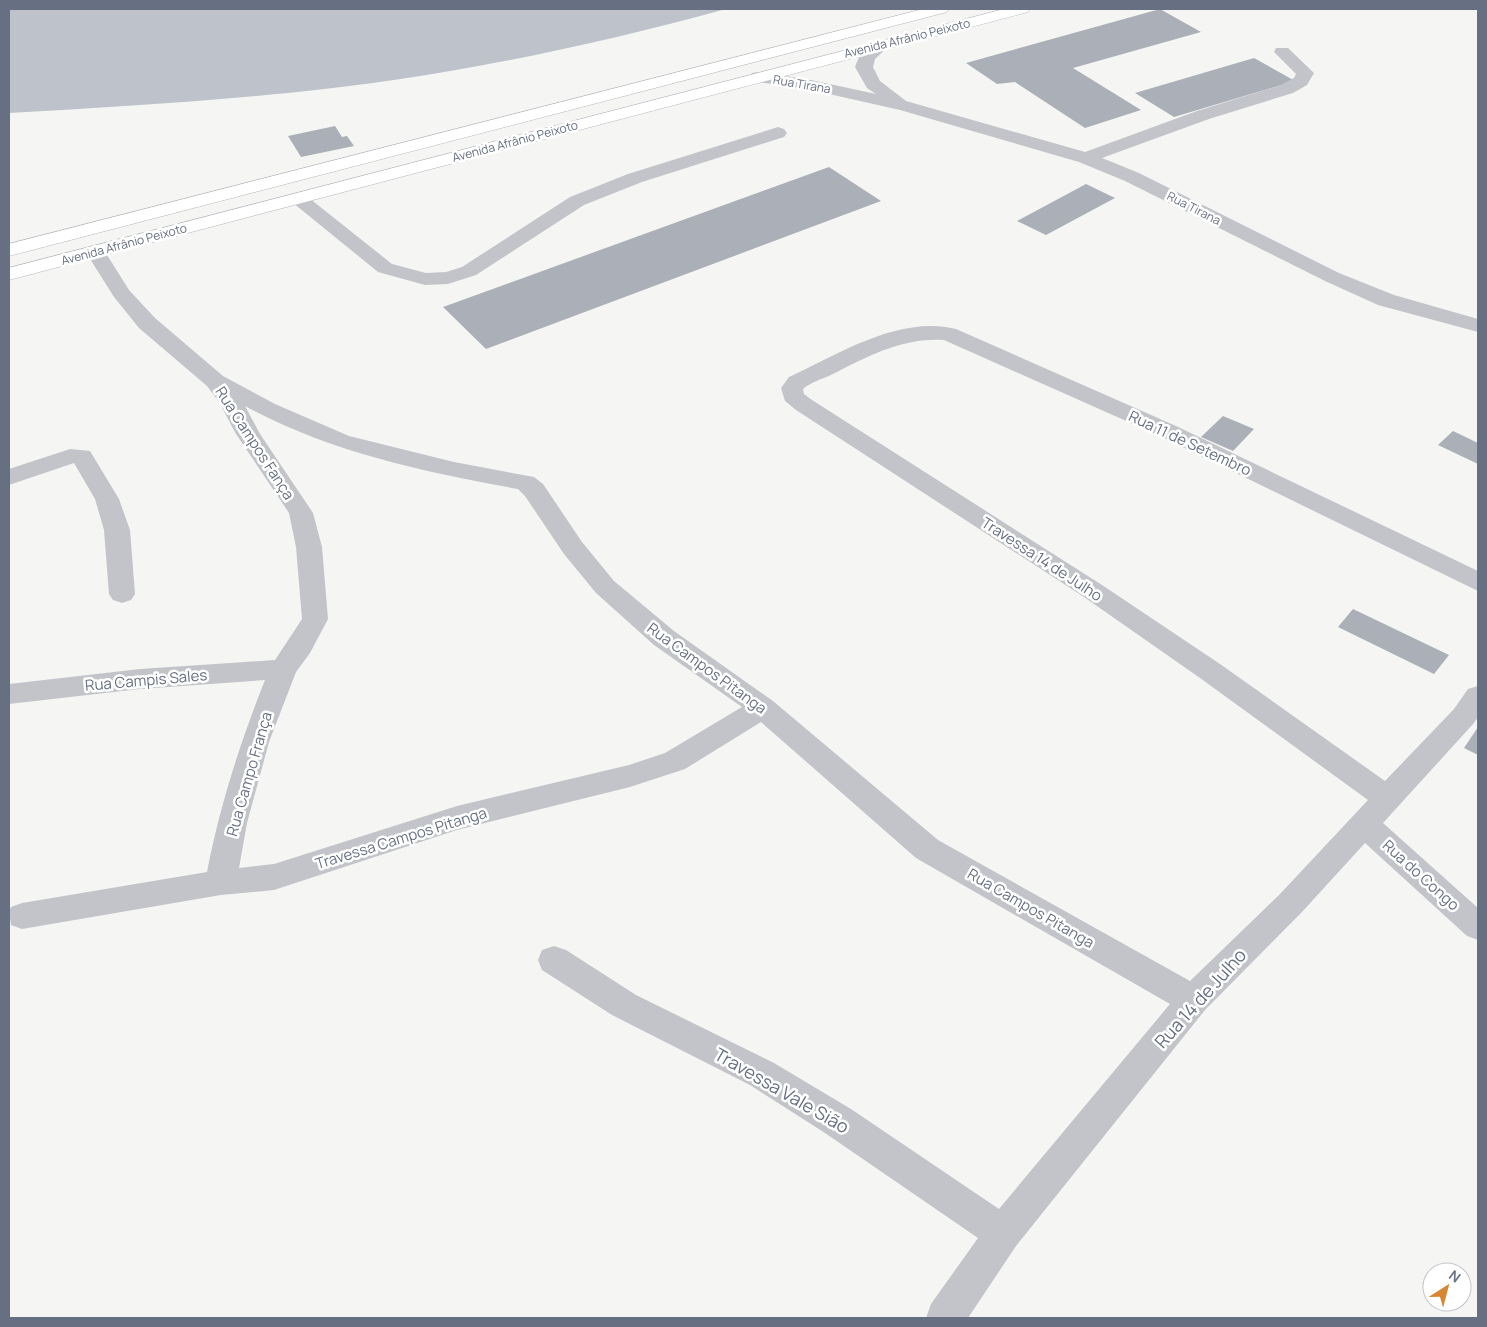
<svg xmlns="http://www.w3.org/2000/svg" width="1487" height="1327" font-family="Manrope,sans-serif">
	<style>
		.water { fill: #bec3cb }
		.building { fill: #abafb7 }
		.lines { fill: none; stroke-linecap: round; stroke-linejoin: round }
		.major-casing { stroke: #b3b6bb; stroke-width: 1 }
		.minor { fill: #c2c4c9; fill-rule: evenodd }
		.major { fill: #fff; fill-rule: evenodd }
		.labels { text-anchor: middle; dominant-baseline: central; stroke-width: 5; stroke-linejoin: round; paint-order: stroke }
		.far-street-label { font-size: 12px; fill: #676f82; stroke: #fff }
		.street-label { font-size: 15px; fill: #676f82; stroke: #fff }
		.near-street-label { font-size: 18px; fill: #676f82; stroke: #fff }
	</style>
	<rect width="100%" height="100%" fill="#f5f6f3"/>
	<path class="water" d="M9,9h717c-142,39 -292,70 -438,84 -93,9 -186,15 -279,20z"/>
	<g class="building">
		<polygon points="1160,9 1201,32 1073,68 1141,110 1085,128 1015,82 997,84 966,63"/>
		<polygon points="1254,58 1295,81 1174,117 1135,93"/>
		<polygon points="335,126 342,137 347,136 354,146 301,157 288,136"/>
		<polygon points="829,167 881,201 486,349 443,307"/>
		<polygon points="1086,184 1115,198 1046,235 1017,221"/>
		<polygon points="1223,416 1254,429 1233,451 1201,437"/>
		<polygon points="1453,431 1478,443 1478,464 1438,445"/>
		<polygon points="1353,609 1449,655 1434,674 1338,627"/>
		<polygon points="1478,727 1478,755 1464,748"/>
	</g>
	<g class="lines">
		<defs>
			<g id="major">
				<polygon points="923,9 949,9 947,12 9,256 9,244"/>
				<polygon points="1004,9 1030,9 1028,12 9,280 9,268"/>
			</g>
		</defs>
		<use href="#major" class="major-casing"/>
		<g class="minor">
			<path d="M882,40l6,1 2,4 -15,14 -2,8 7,14 26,20 179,51 112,-41 84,-26 13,-7 2,-4 -22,-22 2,-4h12l26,25 -7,12 -14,8 -84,26 -107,39 37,15 200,100 55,22 84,24v13l-100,-27 -53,-24 -200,-100 -46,-19 -179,-52 -89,-20 -53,-8 -6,-1 -3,-4 3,-4 6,-1 53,8 65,14 -9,-6 -12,-21c4,-13 13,-24 27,-27z"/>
			<polygon points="778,127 784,129 787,133 784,137 642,182 584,205 476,275 448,284 425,285 378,272 287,198 290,194 304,194 392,264 426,273 446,272 462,267 570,197 628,174"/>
			<path d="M95,245l7,2 27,43 26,28 68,58 52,28 74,32 105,26 80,15 9,7 39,58 32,39 60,50 99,70 165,139 252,141 90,-87 88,-94 -168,-122 -116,-81 -288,-187 -11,-9 -4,-13 8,-11c50,-23 110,-62 167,-48l220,97 302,145v20l-318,-155 -216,-96c-41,-3 -78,17 -113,35 -9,4 -20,7 -28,14l1,5 8,6 290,185 118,79 165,117 69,-72 14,-20 10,-3v31l-4,6 -91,100 95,85v32l-11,-4 -102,-93 -63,69 -97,98 -189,236 -48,72h-42l5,-14 47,-66 -153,-105 -75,-48 -138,-70 -70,-45 -4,-10 4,-10 12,-4 12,4 70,45 138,68 77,46 148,100 171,-205 -254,-146 -155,-136 -76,47 -55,18 -173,43 -183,60 -53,5 -199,34 -11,-4 -2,-14 2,-4 11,-4 185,-31c13,-67 33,-129 58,-192l-125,9 -131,15v-20l131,-15 135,-9 27,-41 -6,-72 -7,-34 -53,-79 -17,-32 -12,-16 -68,-58 -25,-31 -29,-46 3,-4zM245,406c84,46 179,66 273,83l7,7 39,58 32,39 58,52 88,62 -77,46 -36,12 -172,41 -183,58 -35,4 8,-45 22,-81 27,-70 14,-19 18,-34 -6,-72 -9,-34 -53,-79z"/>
			<polygon points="70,449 90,451 119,499 130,530 135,594 131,600 122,603 113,600 109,594 104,530 95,499 74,463 9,485 9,469"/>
		</g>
		<use href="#major" class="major"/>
	</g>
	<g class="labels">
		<g class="far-street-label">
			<text transform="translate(907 38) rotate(-14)">Avenida Afrânio Peixoto</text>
			<text transform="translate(802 84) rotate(10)">Rua Tirana</text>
			<text transform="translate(515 141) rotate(-15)">Avenida Afrânio Peixoto</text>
			<text transform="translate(1194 208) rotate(27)">Rua Tirana</text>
			<text transform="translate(124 244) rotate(-15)">Avenida Afrânio Peixoto</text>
		</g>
		<g class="street-label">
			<text transform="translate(255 443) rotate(57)">Rua Campos Fança</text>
			<text transform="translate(1190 443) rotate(25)">Rua 11 de Setembro</text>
			<text transform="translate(1042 559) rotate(33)">Travessa 14 de Julho</text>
			<text transform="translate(707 668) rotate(36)">Rua Campos Pitanga</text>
			<text transform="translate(146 680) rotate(-5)">Rua Campis Sales</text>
			<text transform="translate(249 774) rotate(-74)">Rua Campo França</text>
			<text transform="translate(401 838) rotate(-17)">Travessa Campos Pitanga</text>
			<text transform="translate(1421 875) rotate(42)">Rua do Congo</text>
			<text transform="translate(1031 908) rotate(30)">Rua Campos Pitanga</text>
		</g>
		<g class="near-street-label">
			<text transform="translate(1200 998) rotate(-48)">Rua 14 de Julho</text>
			<text transform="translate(782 1090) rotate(30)">Travessa Vale Sião</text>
		</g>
	</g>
	<rect width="1487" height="1327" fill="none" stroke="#676f82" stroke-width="20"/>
	<g transform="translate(1447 1287) rotate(36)"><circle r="24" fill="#ffffff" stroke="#c2c5cd"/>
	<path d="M0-4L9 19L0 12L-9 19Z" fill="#d78633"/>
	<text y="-8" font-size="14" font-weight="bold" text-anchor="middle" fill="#676f82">N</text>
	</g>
</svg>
